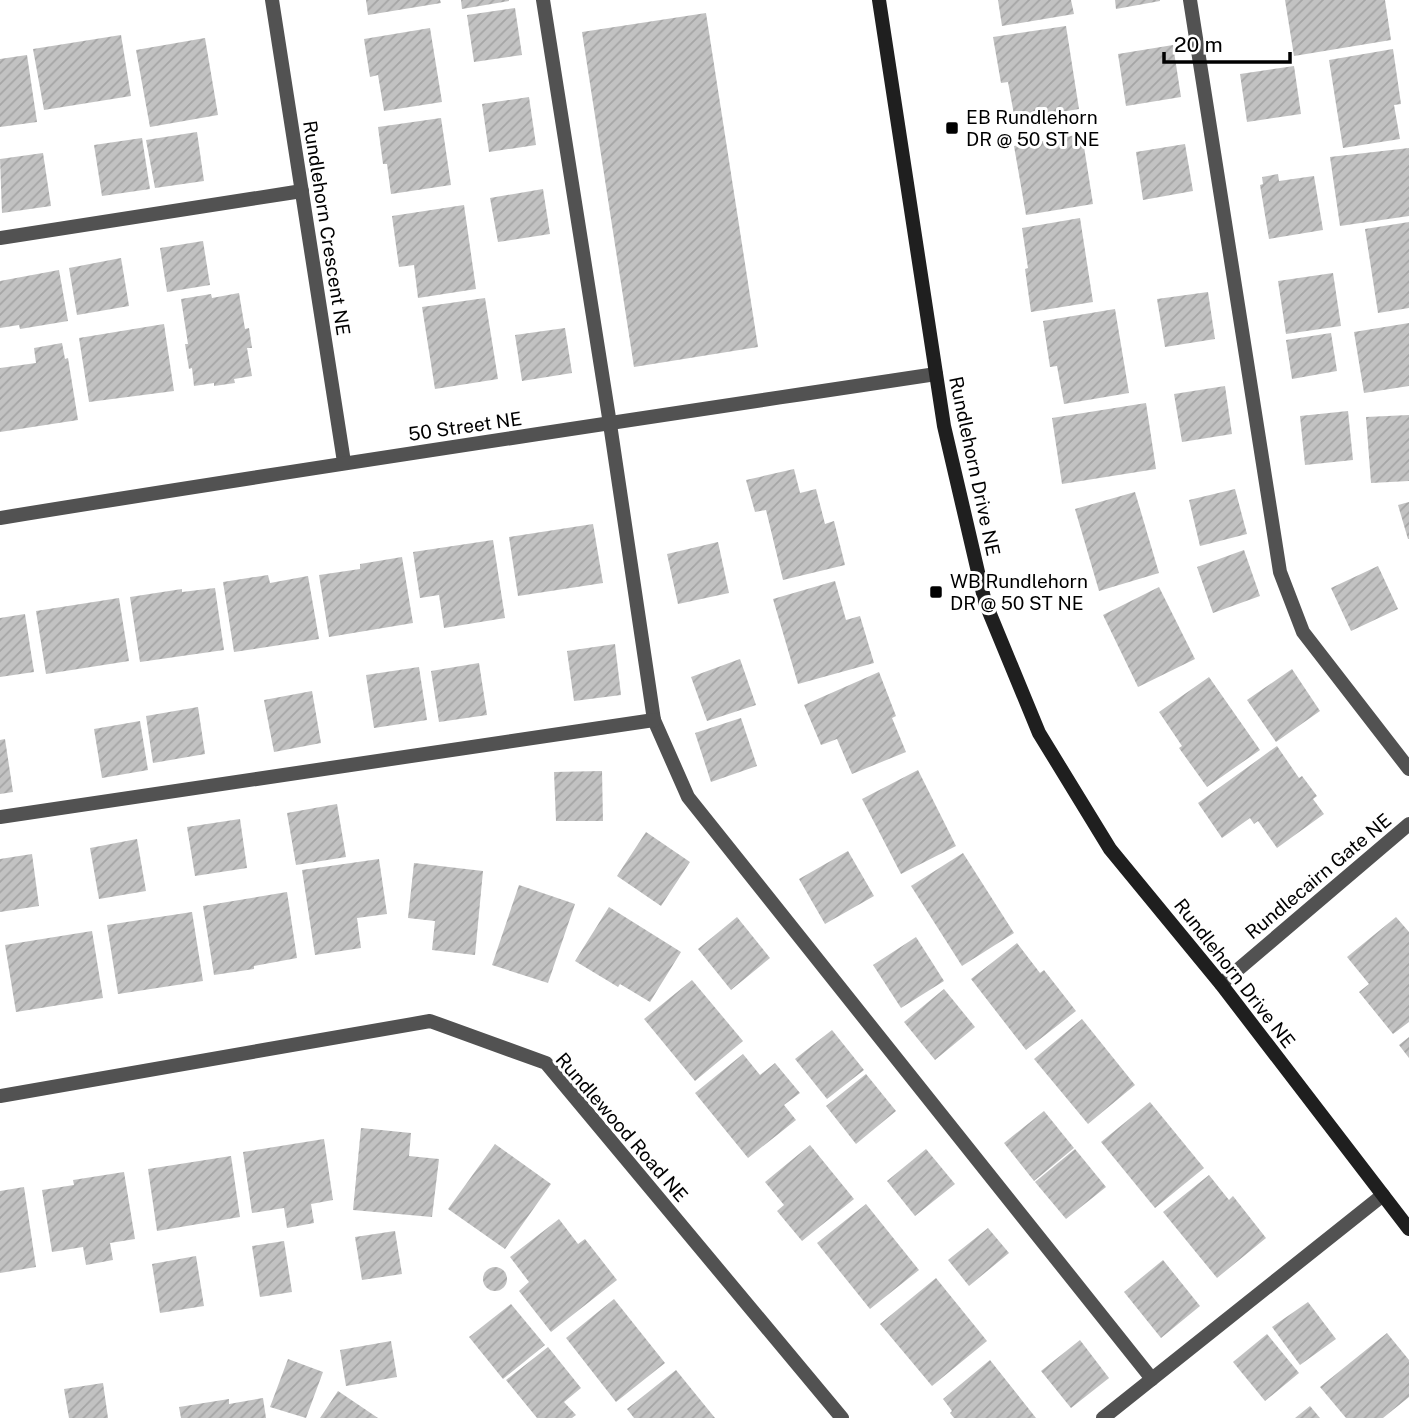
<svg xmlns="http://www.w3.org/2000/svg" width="1409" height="1418" font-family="'Public Sans',sans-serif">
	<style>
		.building { fill: url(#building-hatch) }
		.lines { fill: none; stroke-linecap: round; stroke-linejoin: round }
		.lane { stroke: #525252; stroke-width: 14 }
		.street { stroke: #525252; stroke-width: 14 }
		.secondary { stroke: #1f1f1f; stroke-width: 14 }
		.poi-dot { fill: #000; stroke: #fff; stroke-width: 2.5 }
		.labels { text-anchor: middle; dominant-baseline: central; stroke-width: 6; stroke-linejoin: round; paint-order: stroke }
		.poi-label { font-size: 19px; fill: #000; stroke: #fff; text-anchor: start }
		.street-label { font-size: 19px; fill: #000; stroke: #fff }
	</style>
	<defs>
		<pattern id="building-hatch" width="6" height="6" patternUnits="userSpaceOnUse" patternTransform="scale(1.75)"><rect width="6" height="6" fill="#c2c2c2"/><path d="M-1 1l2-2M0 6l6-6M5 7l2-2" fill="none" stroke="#a5a5a5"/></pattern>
	</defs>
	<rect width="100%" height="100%" fill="#fff"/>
	<g class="building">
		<polygon points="366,0 440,0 441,3 368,15"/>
		<polygon points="461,0 509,0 509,1 462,9"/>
		<polygon points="998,0 1071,0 1074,14 1002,26"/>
		<polygon points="1115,0 1160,0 1160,1 1116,9"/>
		<polygon points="1285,0 1385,0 1391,40 1294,56"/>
		<polygon points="515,8 522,55 474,62 467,15"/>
		<polygon points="706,13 758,347 634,367 582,32"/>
		<polygon points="1066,26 1079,109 1015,120 1008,82 1001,83 993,37"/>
		<polygon points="430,28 442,102 384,111 378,75 370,77 364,39"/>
		<polygon points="121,35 131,96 44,110 33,49"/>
		<polygon points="205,38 218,115 150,127 136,50"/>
		<polygon points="1173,45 1181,97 1126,106 1118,54"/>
		<polygon points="1393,49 1401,104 1394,105 1400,139 1343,148 1329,60"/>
		<polygon points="27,55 37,122 0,127 0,59"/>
		<polygon points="1294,66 1301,114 1247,122 1240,74"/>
		<polygon points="529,97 536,145 489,152 482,104"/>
		<polygon points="441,118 451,185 391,194 387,164 383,164 378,127"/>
		<polygon points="197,132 204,181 155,188 146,140"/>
		<polygon points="1082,134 1093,204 1026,215 1014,146"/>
		<polygon points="142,138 150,189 102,196 94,145"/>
		<polygon points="1185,144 1193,191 1143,200 1136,152"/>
		<polygon points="1409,148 1409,216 1340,226 1330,157"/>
		<polygon points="43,153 51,206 2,213 0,159"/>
		<polygon points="1278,174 1279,181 1314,176 1323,230 1269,239 1260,185 1263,184 1262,177"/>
		<polygon points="543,189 550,234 498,242 490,198"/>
		<polygon points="464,205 476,289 418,298 414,265 399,267 392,216"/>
		<polygon points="1080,218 1093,302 1031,312 1025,269 1028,268 1022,228"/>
		<polygon points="1409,222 1409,308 1378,313 1365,229"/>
		<polygon points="203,241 210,285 167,292 160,248"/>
		<polygon points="121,258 129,306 77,315 69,268"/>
		<polygon points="59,270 68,321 20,329 19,325 0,328 0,281"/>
		<polygon points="1333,273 1341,326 1286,334 1278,281"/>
		<polygon points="1208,292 1215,339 1165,347 1157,299"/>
		<polygon points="239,293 245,329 249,328 252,348 247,348 252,376 234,379 235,383 214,386 214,383 194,386 192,368 189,369 185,344 188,344 181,299 211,294 212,298"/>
		<polygon points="485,298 498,379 435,389 422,307"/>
		<polygon points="1115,309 1129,393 1064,404 1057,366 1050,367 1043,321"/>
		<polygon points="1409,323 1409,386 1364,393 1354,332"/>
		<polygon points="164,324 174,391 89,402 79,338"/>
		<polygon points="565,328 572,373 522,381 515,335"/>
		<polygon points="1331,333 1337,371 1292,379 1286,340"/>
		<polygon points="62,343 65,359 68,358 78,420 0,432 0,368 36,363 34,348"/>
		<polygon points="1225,386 1232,434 1182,442 1174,394"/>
		<polygon points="1146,403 1156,469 1062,484 1052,418"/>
		<polygon points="1348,411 1353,460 1305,465 1300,416"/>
		<polygon points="1409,415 1409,481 1371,483 1366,417"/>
		<polygon points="794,469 800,493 816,489 825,524 834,521 845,565 783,580 766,510 755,512 746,480"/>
		<polygon points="1235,489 1247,534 1200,546 1189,500"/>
		<polygon points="1135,492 1159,573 1099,591 1075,509"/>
		<polygon points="1409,502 1409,539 1408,539 1398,505"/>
		<polygon points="593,524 603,583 518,596 509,537"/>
		<polygon points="493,540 505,618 444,628 439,595 420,598 413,552"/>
		<polygon points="718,542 729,593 678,604 667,554"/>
		<polygon points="1244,550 1260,596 1213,613 1197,567"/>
		<polygon points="402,557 413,623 329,637 319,575 360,569 360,564"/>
		<polygon points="1378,566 1398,609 1351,631 1331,588"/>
		<polygon points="268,575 270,583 308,576 319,639 234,652 223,582"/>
		<polygon points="835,581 846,620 860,616 874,663 798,684 773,599"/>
		<polygon points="1159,587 1195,659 1138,687 1103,615"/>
		<polygon points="215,588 224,650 140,662 130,597 182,589 182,592"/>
		<polygon points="119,598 129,661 46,674 36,611"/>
		<polygon points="25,614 34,672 0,677 0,618"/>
		<polygon points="615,644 621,695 574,701 567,651"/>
		<polygon points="740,659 756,705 707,721 691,677"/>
		<polygon points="479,663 487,715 439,722 431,671"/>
		<polygon points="419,667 427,720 374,728 366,675"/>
		<polygon points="1292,669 1320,711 1276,742 1247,700"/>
		<polygon points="879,672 896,716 892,718 906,752 852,774 837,739 821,745 804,705"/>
		<polygon points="1209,677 1260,750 1207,787 1179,748 1182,746 1159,712"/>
		<polygon points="312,691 321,743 274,752 264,700"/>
		<polygon points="198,707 205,754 153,763 146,716"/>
		<polygon points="741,718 757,766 711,782 695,733"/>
		<polygon points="140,721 148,770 102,778 94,729"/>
		<polygon points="5,739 13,792 0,794 0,740"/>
		<polygon points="1277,746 1299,778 1302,776 1317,796 1313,799 1324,814 1277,848 1258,821 1254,824 1250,818 1222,838 1198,803"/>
		<polygon points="918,770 956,846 901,874 862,799"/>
		<polygon points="602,771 603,821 556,821 554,772"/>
		<polygon points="337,804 346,857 296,865 287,813"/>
		<polygon points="240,819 247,868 195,876 187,827"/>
		<polygon points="646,832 690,862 661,906 617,876"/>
		<polygon points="137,839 146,891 99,899 90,848"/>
		<polygon points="848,851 874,896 825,924 799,879"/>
		<polygon points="963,853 1014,933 962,966 911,886"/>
		<polygon points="32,854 39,906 0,912 0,859"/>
		<polygon points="379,859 387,914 357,918 361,948 315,955 302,870"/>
		<polygon points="414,863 483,871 475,955 432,950 435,921 408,918"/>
		<polygon points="519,885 575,904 548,983 492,965"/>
		<polygon points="287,892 297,958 254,966 254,969 214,975 203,906"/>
		<polygon points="609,907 681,952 650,1002 620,984 618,987 575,961"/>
		<polygon points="192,912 203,981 118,994 107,925"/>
		<polygon points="737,917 770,958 731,990 698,949"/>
		<polygon points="1396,917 1409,932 1409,1022 1393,1034 1359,992 1369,984 1347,957"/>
		<polygon points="92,931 103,998 16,1012 5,945"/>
		<polygon points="916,937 944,981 901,1008 873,965"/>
		<polygon points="1017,943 1040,973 1044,970 1076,1011 1026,1050 971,979"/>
		<polygon points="692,980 743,1041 695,1081 644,1019"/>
		<polygon points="944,989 975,1027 935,1060 904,1022"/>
		<polygon points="1082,1019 1135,1085 1088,1124 1034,1059"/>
		<polygon points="832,1030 864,1070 827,1099 795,1059"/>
		<polygon points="1409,1037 1409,1058 1399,1045"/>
		<polygon points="743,1054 760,1075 775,1063 800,1093 784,1105 796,1120 748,1158 695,1093"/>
		<polygon points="866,1074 896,1111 856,1144 826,1106"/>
		<polygon points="1150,1102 1204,1168 1155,1208 1101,1142"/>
		<polygon points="1044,1111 1074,1148 1034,1181 1004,1143"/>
		<polygon points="361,1128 411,1133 409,1156 439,1159 432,1217 353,1210"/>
		<polygon points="324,1139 333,1200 311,1204 314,1223 287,1228 284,1208 252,1213 243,1152"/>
		<polygon points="495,1144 551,1184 505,1249 448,1209"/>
		<polygon points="810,1145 854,1199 802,1241 777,1211 784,1205 765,1182"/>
		<polygon points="926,1149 955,1184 915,1216 887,1181"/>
		<polygon points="1075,1149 1106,1187 1066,1219 1035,1182"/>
		<polygon points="231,1156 240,1217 157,1231 148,1169"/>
		<polygon points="124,1172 135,1239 110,1243 113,1260 86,1265 83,1247 52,1252 42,1190 74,1185 73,1180"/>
		<polygon points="1209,1175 1229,1200 1233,1196 1266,1238 1217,1278 1163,1212"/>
		<polygon points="24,1187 36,1267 0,1273 0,1191"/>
		<polygon points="866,1204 919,1270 870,1309 817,1243"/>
		<polygon points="559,1219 578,1244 585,1239 617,1280 551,1332 519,1291 529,1282 510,1257"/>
		<polygon points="988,1228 1009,1253 969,1286 948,1260"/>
		<polygon points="395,1231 402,1274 362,1280 355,1237"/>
		<polygon points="284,1241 292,1292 260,1297 252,1246"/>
		<polygon points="196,1256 204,1306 160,1313 152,1264"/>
		<polygon points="1163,1260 1200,1306 1161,1338 1124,1292"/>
		<circle cx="495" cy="1279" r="12"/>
		<polygon points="936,1278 987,1341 932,1386 880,1324"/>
		<polygon points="614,1299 665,1363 616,1402 566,1338"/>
		<polygon points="1308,1302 1336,1339 1300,1365 1272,1327"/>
		<polygon points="511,1304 545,1345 503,1379 469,1337"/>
		<polygon points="1387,1333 1409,1360 1409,1397 1383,1418 1346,1418 1320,1387"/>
		<polygon points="1267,1334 1299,1373 1265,1401 1233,1362"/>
		<polygon points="1080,1340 1109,1378 1071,1408 1041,1371"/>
		<polygon points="391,1341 397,1377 346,1386 340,1350"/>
		<polygon points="548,1347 581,1388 564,1402 576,1415 572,1418 537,1418 506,1380"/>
		<polygon points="288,1359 323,1372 306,1418 270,1407"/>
		<polygon points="990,1360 1036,1418 954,1418 950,1413 952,1411 943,1399"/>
		<polygon points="676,1370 715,1418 634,1418 627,1409"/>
		<polygon points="103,1383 108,1418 69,1418 64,1389"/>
		<polygon points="338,1391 378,1418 320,1418"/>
		<polygon points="263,1398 266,1418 181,1418 179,1407 229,1399 229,1404"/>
		<polygon points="1310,1406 1320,1418 1295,1418"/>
	</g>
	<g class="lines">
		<g class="lane">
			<polyline points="543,0 610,424 654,720 688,797 1152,1379"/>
			<polyline points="1190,0 1280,572 1303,632 1409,769"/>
			<polyline points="0,238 302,191"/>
			<polyline points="0,817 654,720"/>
			<polyline points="1103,1418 1383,1195"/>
		</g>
		<g class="street">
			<polyline points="272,0 344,462"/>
			<path d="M0,518c312,-51 624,-97 936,-144"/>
			<polyline points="1221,984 1409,824"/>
			<polyline points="0,1096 430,1021 546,1063 842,1418"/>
		</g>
		<polyline class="secondary" points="879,0 944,426 985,602 1039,733 1110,849 1221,984 1409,1229"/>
	</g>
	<g class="poi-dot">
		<rect x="945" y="121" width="14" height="14" rx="3.5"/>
		<rect x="929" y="585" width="14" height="14" rx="3.5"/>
	</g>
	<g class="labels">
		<g class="poi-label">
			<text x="966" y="117">EB Rundlehorn<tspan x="966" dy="22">DR @ 50 ST NE</tspan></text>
			<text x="950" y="581">WB Rundlehorn<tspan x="950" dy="22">DR @ 50 ST NE</tspan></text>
		</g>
		<g class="street-label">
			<text transform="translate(327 228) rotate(81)">Rundlehorn Crescent NE</text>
			<text transform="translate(465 426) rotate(-8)">50 Street NE</text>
			<text transform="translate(975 466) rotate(78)">Rundlehorn Drive NE</text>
			<text transform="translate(1318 876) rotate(-40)">Rundlecairn Gate NE</text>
			<text transform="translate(1235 973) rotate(52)">Rundlehorn Drive NE</text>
			<text transform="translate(622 1127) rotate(49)">Rundlewood Road NE</text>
		</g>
	</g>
	<path d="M1164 52v10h126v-10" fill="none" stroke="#000000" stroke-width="3.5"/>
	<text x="1174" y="52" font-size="21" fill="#000000" stroke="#ffffff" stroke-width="5" paint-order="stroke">20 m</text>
</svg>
